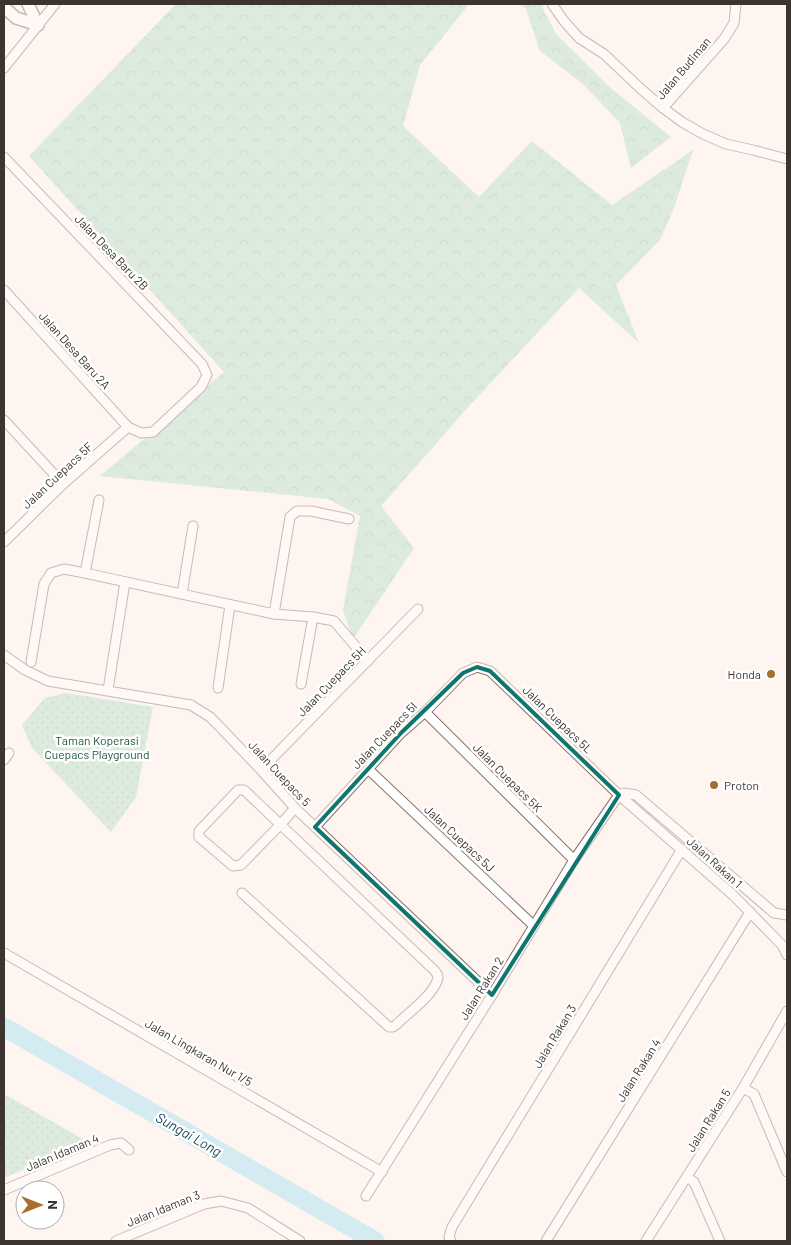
<svg xmlns="http://www.w3.org/2000/svg" width="791" height="1245" font-family="Barlow,sans-serif">
	<style>
		.forest { fill: url(#forest-crowns) }
		.park { fill: url(#park-dots) }
		.lines { fill: none; stroke-linecap: round; stroke-linejoin: round }
		.river { stroke: #a5e1f3; stroke-width: 19 }
		.minor-casing { stroke: #88726a; stroke-width: 11 }
		.tertiary-casing { stroke: #88726a; stroke-width: 14 }
		.minor { stroke: #fff; stroke-width: 9 }
		.tertiary { stroke: #fff; stroke-width: 11 }
		.marked { fill: none; stroke: #0f766e; stroke-width: 4; stroke-linejoin: round }
		.poi-dot { fill: #a86e2d; stroke: #fff; stroke-width: 2 }
		.labels { text-anchor: middle; dominant-baseline: central; stroke-width: 5; stroke-linejoin: round; paint-order: stroke }
		.street-label { font-size: 12px; fill: #3d3430; stroke: #fff }
		.poi-label { font-size: 12px; fill: #3d3430; stroke: #fff; text-anchor: end }
		.park-label { font-size: 12px; fill: #1c583d; stroke: #fff }
		.water-label { font-size: 14px; font-style: italic; fill: #1a4c5a; stroke: #fff }
	</style>
	<defs>
		<pattern id="forest-crowns" width="20" height="18" patternUnits="userSpaceOnUse" patternTransform="scale(1.25)"><rect width="20" height="18" fill="#b4dfc7"/><path d="M2 6a3 3 0 1 1 6 0M12 15a3 3 0 1 1 6 0" fill="none" stroke="#9cc0ab"/></pattern>
		<pattern id="park-dots" width="8" height="8" patternUnits="userSpaceOnUse" patternTransform="scale(1.25)"><rect width="8" height="8" fill="#b4dfc7"/><path d="M2 2h.1M6 6h.1" fill="none" stroke="#9cc0ab" stroke-width="1.8" stroke-linecap="round"/></pattern>
	</defs>
	<rect width="100%" height="100%" fill="#fef4f0"/>
	<g class="forest">
		<polygon points="176,4 469,4 420,65 403,126 479,197 532,141 612,205 693,150 674,208 660,240 616,285 639,343 579,288 470,405 381,506 414,548 353,639 343,610 360,516 328,499 100,476 224,372 29,156"/>
		<polygon points="519,4 542,4 544,11 556,34 607,85 671,137 631,168 620,123 583,84 540,51 526,9"/>
	</g>
	<g class="park">
		<polygon points="66,693 153,707 136,797 111,832 32,748 22,725 45,698"/>
		<polygon points="4,1094 88,1142 4,1178"/>
	</g>
	<g class="lines">
		<polyline class="river" points="4,1027 375,1241"/>
		<defs>
			<g id="minor">
				<polyline points="552,4 564,21 579,38 604,54 641,89 663,108"/>
				<polyline points="736,4 734,23 724,39 663,108 682,122 703,134 726,144 753,150 787,159"/>
				<polyline points="4,68 55,4"/>
				<polyline points="4,157 202,364 207,375 201,387 153,432 141,433 128,427 4,290"/>
				<polyline points="4,420 63,484"/>
				<polyline points="4,542 63,484 128,427"/>
				<polyline points="85,573 99,500"/>
				<polyline points="182,594 193,526"/>
				<polyline points="274,614 290,517 297,511 311,511 349,519"/>
				<polyline points="4,655 25,670 48,681 191,705 210,717 218,725 261,770 295,808 492,995"/>
				<polyline points="31,662 44,584 51,573 64,569 85,573 274,614 313,617 334,621 368,661"/>
				<polyline points="301,684 313,617"/>
				<polyline points="218,688 230,605"/>
				<polyline points="108,690 125,582"/>
				<polyline points="425,712 574,860"/>
				<polyline points="4,760 9,753"/>
				<polyline points="368,769 534,926"/>
				<polyline points="261,770 418,609"/>
				<polyline points="619,795 624,793 636,795 774,913 787,915"/>
				<polyline points="315,827 401,733 425,712 463,673 477,667 490,671 619,795 733,895 782,945 787,955"/>
				<path d="M242,893l147,134h4l4,-3c12,-12 34,-27 40,-43 2,-4 0,-8 -3,-11l-190,-180h-6l-39,41v6l34,29 8,-1 39,-40 15,-17"/>
				<polyline points="4,953 382,1172"/>
				<polyline points="743,1088 754,1094 787,1172"/>
				<polyline points="687,1177 694,1182 720,1241"/>
				<polyline points="4,1190 110,1145 121,1143 129,1150"/>
				<polyline points="366,1196 492,995 574,860 619,795"/>
				<polyline points="116,1241 204,1204 221,1201 248,1208 300,1241"/>
				<polyline points="451,1241 449,1237 452,1227 682,849"/>
				<polyline points="546,1241 750,912"/>
				<polyline points="646,1241 743,1088 787,1011"/>
			</g>
			<g id="tertiary">
				<polyline points="28,4 38,25"/>
				<polyline points="4,7 16,18 38,25"/>
			</g>
		</defs>
		<use href="#minor" class="minor-casing"/>
		<use href="#tertiary" class="tertiary-casing"/>
		<use href="#minor" class="minor"/>
		<use href="#tertiary" class="tertiary"/>
	</g>
	<path d="M0 0H791V1245H0ZM477,667l13,4 129,124 -127,200 -177,-168 86,-94 62,-60z" fill="#fef4f0" fill-opacity=".55" fill-rule="evenodd"/>
	<path class="marked" d="M477,667l13,4 129,124 -127,200 -177,-168 86,-94 62,-60z"/>
	<g class="poi-dot">
		<circle cx="771" cy="674" r="5"/>
		<circle cx="714" cy="785" r="5"/>
	</g>
	<g class="labels">
		<g class="street-label">
			<text transform="translate(683 68) rotate(-50)">Jalan Budiman</text>
			<text transform="translate(112 252) rotate(46)">Jalan Desa Baru 2B</text>
			<text transform="translate(75 350) rotate(48)">Jalan Desa Baru 2A</text>
			<text transform="translate(57 475) rotate(-43)">Jalan Cuepacs 5F</text>
			<text transform="translate(331 681) rotate(-46)">Jalan Cuepacs 5H</text>
			<text transform="translate(558 719) rotate(44)">Jalan Cuepacs 5L</text>
			<text transform="translate(384 735) rotate(-46)">Jalan Cuepacs 5I</text>
			<text transform="translate(280 773) rotate(47)">Jalan Cuepacs 5</text>
			<text transform="translate(508 777) rotate(45)">Jalan Cuepacs 5K</text>
			<text transform="translate(460 838) rotate(43)">Jalan Cuepacs 5J</text>
			<text transform="translate(715 862) rotate(42)">Jalan Rakan 1</text>
			<text transform="translate(481 988) rotate(-58)">Jalan Rakan 2</text>
			<text transform="translate(554 1036) rotate(-59)">Jalan Rakan 3</text>
			<text transform="translate(199 1052) rotate(30)">Jalan Lingkaran Nur 1/5</text>
			<text transform="translate(638 1070) rotate(-58)">Jalan Rakan 4</text>
			<text transform="translate(708 1120) rotate(-58)">Jalan Rakan 5</text>
			<text transform="translate(62 1152) rotate(-23)">Jalan Idaman 4</text>
			<text transform="translate(163 1208) rotate(-22)">Jalan Idaman 3</text>
		</g>
		<g class="poi-label">
			<text x="761" y="674">Honda</text>
			<text x="724" y="785" text-anchor="start">Proton</text>
		</g>
		<g class="park-label">
			<text x="97" y="740">Taman Koperasi<tspan x="97" dy="14">Cuepacs Playground</tspan></text>
		</g>
		<g class="water-label">
			<text transform="translate(189 1134) rotate(30)">Sungai Long</text>
		</g>
	</g>
	<rect width="791" height="1245" fill="none" stroke="#3d3430" stroke-width="10"/>
	<g transform="translate(40 1205) rotate(90)"><circle r="24" fill="#ffffff" stroke="#b1aeac"/>
	<path d="M0-4L9 19L0 12L-9 19Z" fill="#a86e2d"/>
	<text y="-8" font-size="14" font-weight="bold" text-anchor="middle" fill="#3d3430">N</text>
	</g>
</svg>
